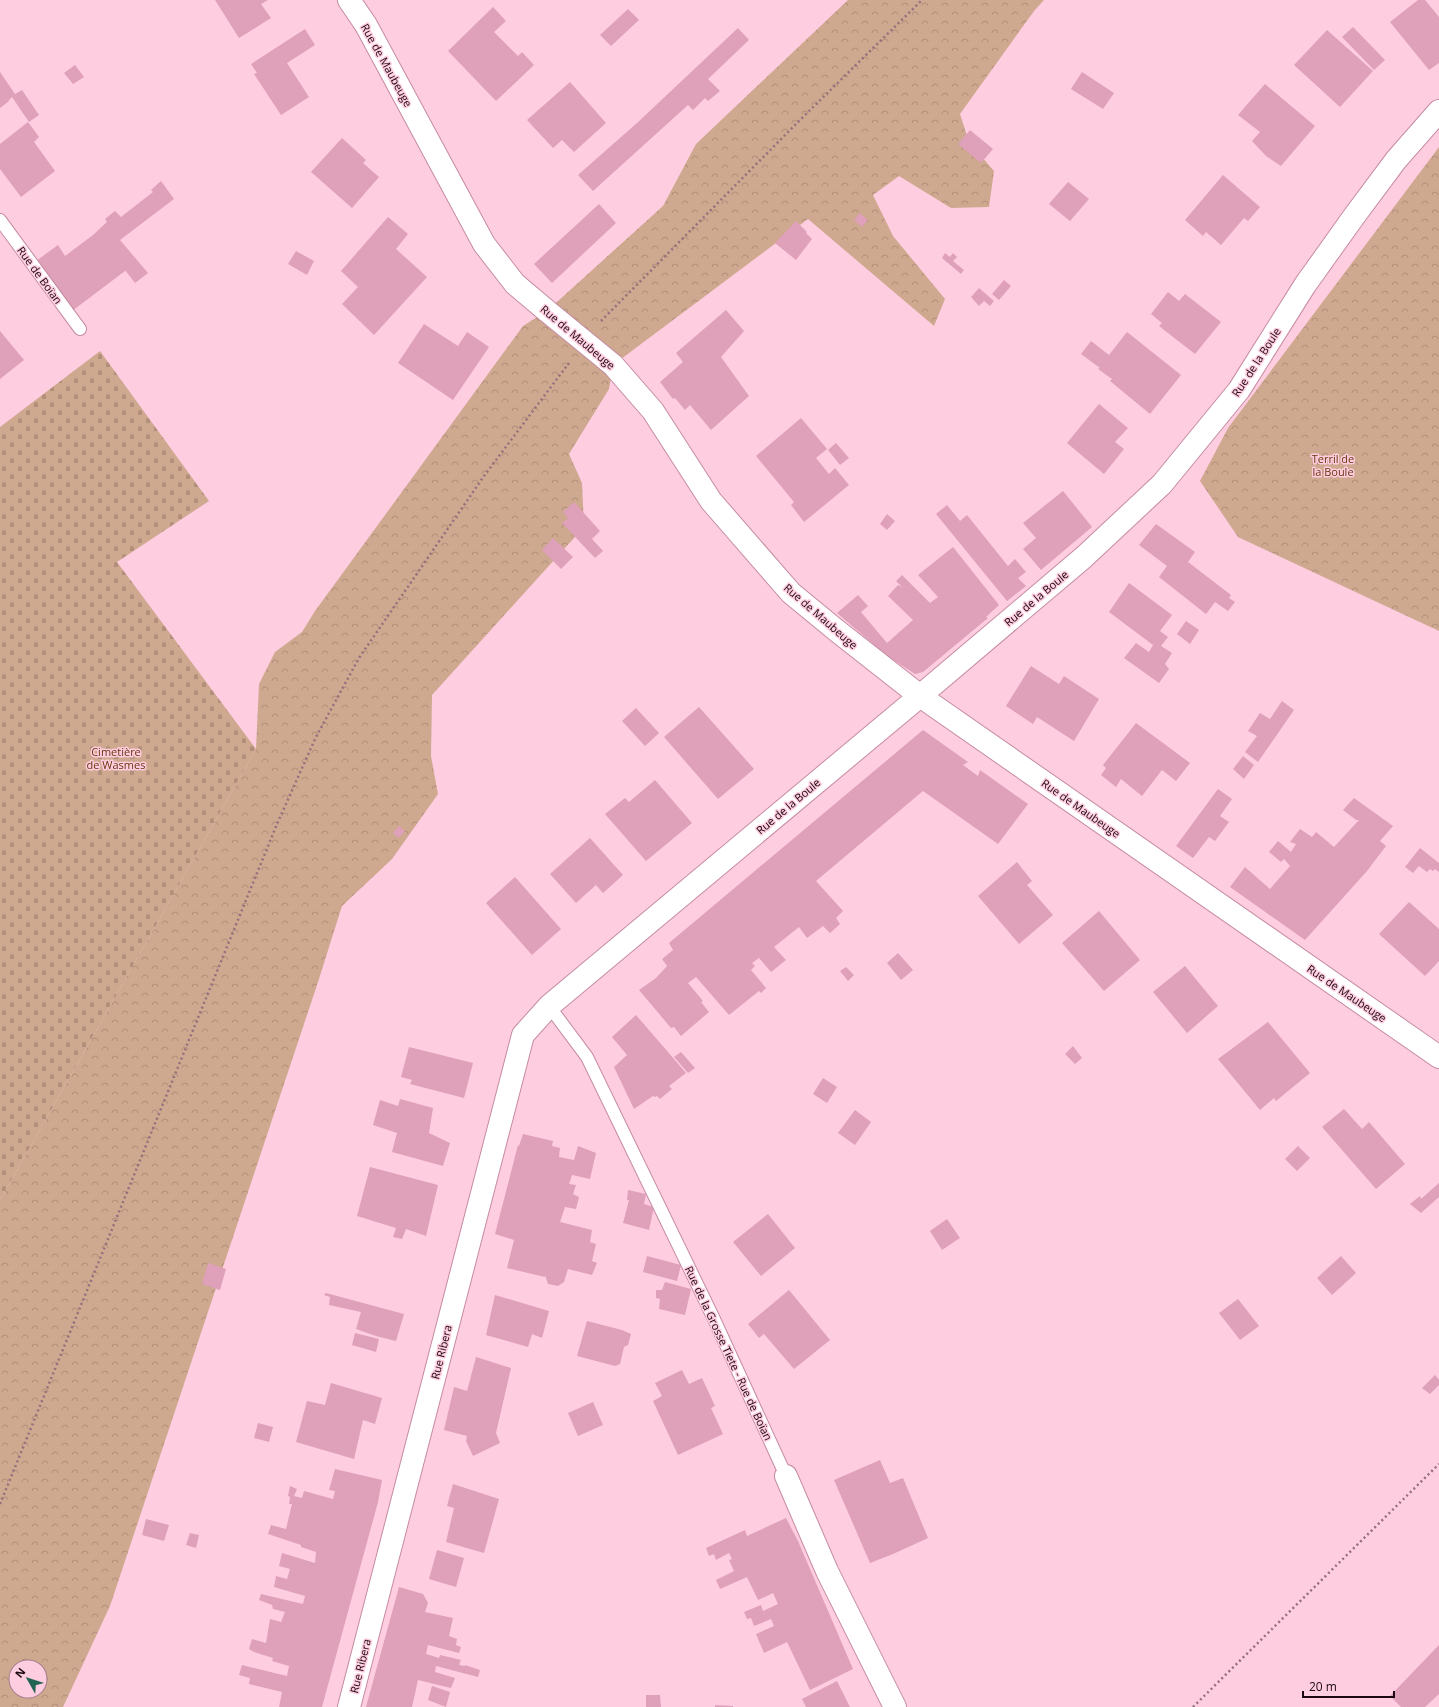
<svg xmlns="http://www.w3.org/2000/svg" width="1439" height="1707" font-family="'Open Sans',sans-serif">
	<style>
		.forest { fill: url(#forest-crowns); fill-rule: evenodd }
		.cemetery { fill: url(#cemetery-stones) }
		.building { fill: #dfa0b9 }
		.lines { fill: none; stroke-linecap: round; stroke-linejoin: round }
		.lane-casing { stroke: #c58ba2; stroke-width: 14 }
		.street-casing { stroke: #c58ba2; stroke-width: 24 }
		.path { stroke: #93707d; stroke-width: 2.5; stroke-dasharray: 2 3; stroke-linecap: butt }
		.lane { stroke: #fff; stroke-width: 12 }
		.street { stroke: #fff; stroke-width: 22 }
		.street-bridge-casing { stroke: #c58ba2; stroke-width: 24; stroke-linecap: butt }
		.street-bridge { stroke: #fff; stroke-width: 22 }
		.labels { text-anchor: middle; dominant-baseline: central; stroke-width: 3; stroke-linejoin: round; paint-order: stroke }
		.street-label { font-size: 11px; fill: #1b0810; stroke: #ffcde0 }
		.park-label { font-size: 11px; fill: #68350c; stroke: #ffcde0 }
	</style>
	<defs>
		<pattern id="forest-crowns" width="20" height="18" patternUnits="userSpaceOnUse"><rect width="20" height="18" fill="#cfa890"/><path d="M2 6a3 3 0 1 1 6 0M12 15a3 3 0 1 1 6 0" fill="none" stroke="#b18f7b"/></pattern>
		<pattern id="cemetery-stones" width="16" height="16" patternUnits="userSpaceOnUse"><rect width="16" height="16" fill="#cfa890"/><path d="M2 7V4a2 2 0 0 1 4 0v3zM10 15v-3a2 2 0 0 1 4 0v3z" fill="#b18f7b"/></pattern>
	</defs>
	<rect width="100%" height="100%" fill="#ffcde0"/>
	<g class="forest">
		<path d="M848,0h196l-10,11 -74,103 9,28 25,29 -5,36 -38,1 -52,-32 -26,19 20,41 52,63 -11,27 -126,-107 -195,146 -4,24 -40,65 13,29 2,44 -152,168 -1,61 7,38 -46,65 -50,47 -24,76 -208,624 -47,101h-63v-507l256,-451 3,-65 16,-32 27,-20 13,-21 208,-285 24,-15 116,-105 33,-62zM16,1667h24v24h-24z"/>
		<polygon points="1439,147 1439,631 1238,537 1200,481 1228,428"/>
	</g>
	<polygon class="cemetery" points="100,351 209,501 117,562 256,749 0,1200 0,427"/>
	<g class="building">
		<polygon points="215,0 268,0 261,4 271,18 239,38"/>
		<polygon points="1418,0 1425,0 1439,17 1439,63 1429,70 1390,22"/>
		<polygon points="493,7 506,21 494,32 518,56 522,52 534,65 496,101 448,51"/>
		<polygon points="628,9 639,20 611,46 600,35"/>
		<polygon points="1353,27 1385,60 1374,70 1342,37"/>
		<polygon points="738,28 749,40 708,79 720,91 708,101 705,98 693,110 688,105 593,191 578,175 637,123"/>
		<polygon points="305,29 315,45 287,63 309,97 281,115 254,74 257,73 251,64"/>
		<polygon points="1327,30 1373,71 1340,107 1294,65"/>
		<polygon points="75,65 84,77 73,84 64,73"/>
		<polygon points="0,72 15,94 22,90 39,115 29,122 12,97 9,100 9,101 0,108"/>
		<polygon points="1082,72 1114,93 1103,109 1071,89"/>
		<polygon points="570,82 606,123 574,152 562,140 553,148 527,120"/>
		<polygon points="1265,84 1315,126 1281,166 1266,156 1252,141 1260,132 1238,115"/>
		<polygon points="28,122 39,137 34,142 55,171 21,197 0,169 0,144"/>
		<polygon points="970,130 993,149 981,163 958,144"/>
		<polygon points="342,138 366,160 363,163 379,177 352,208 311,172"/>
		<polygon points="1223,175 1260,207 1248,221 1244,218 1221,245 1206,232 1203,236 1185,220"/>
		<polygon points="161,181 174,199 120,240 148,273 135,283 125,270 125,271 72,311 36,261 58,245 65,256 93,235 107,222 105,219 115,211 121,217 153,192 151,190"/>
		<polygon points="1068,182 1089,199 1070,221 1049,204"/>
		<polygon points="599,204 616,223 552,283 534,264"/>
		<polygon points="860,213 868,220 862,227 854,220"/>
		<polygon points="388,217 408,234 396,249 427,277 374,335 342,304 358,287 341,271"/>
		<polygon points="796,221 807,232 806,233 812,239 796,260 775,243"/>
		<polygon points="296,251 314,261 307,275 288,264"/>
		<polygon points="945,253 950,257 953,253 957,257 953,261 964,270 961,274 942,258"/>
		<polygon points="1004,280 1011,286 999,300 992,294"/>
		<polygon points="979,288 994,301 990,306 984,301 979,306 971,297"/>
		<polygon points="1168,292 1179,301 1185,294 1221,322 1195,354 1159,326 1162,323 1151,314"/>
		<polygon points="726,310 744,331 721,357 749,396 711,430 690,405 685,410 675,398 673,399 660,382 683,362 676,353"/>
		<polygon points="424,324 458,346 467,332 489,347 453,400 398,363"/>
		<polygon points="0,331 24,360 0,379"/>
		<polygon points="1127,332 1181,375 1150,414 1110,381 1112,379 1098,369 1100,368 1081,354 1091,341 1109,355"/>
		<polygon points="1099,404 1128,428 1115,442 1124,449 1104,474 1067,443"/>
		<polygon points="801,418 827,449 816,458 829,474 835,468 849,485 804,522 791,505 794,502 756,456"/>
		<polygon points="836,443 849,458 840,465 828,450"/>
		<polygon points="1063,491 1092,527 1041,570 1023,549 1036,538 1023,523"/>
		<polygon points="574,502 600,531 592,539 603,551 595,558 562,523 568,518 563,512"/>
		<polygon points="947,505 960,521 967,515 1008,566 1015,559 1026,572 1018,578 1026,586 1007,601 936,514"/>
		<polygon points="887,514 895,521 887,530 880,524"/>
		<polygon points="1156,524 1195,552 1188,562 1231,595 1229,598 1235,602 1228,611 1215,602 1206,614 1159,577 1167,566 1139,545"/>
		<polygon points="553,538 573,557 561,569 542,550"/>
		<polygon points="953,547 999,605 986,617 988,618 923,672 915,674 878,650 879,649 837,613 858,595 868,606 861,612 887,643 913,620 888,596 898,585 902,587 896,581 902,575 930,603 938,597 918,575"/>
		<polygon points="1129,583 1172,615 1160,631 1168,637 1161,646 1172,653 1165,664 1169,669 1159,683 1124,658 1136,643 1149,652 1153,645 1109,612"/>
		<polygon points="1186,621 1199,630 1190,644 1177,634"/>
		<polygon points="1031,666 1059,684 1064,676 1099,699 1074,741 1037,717 1033,724 1006,706"/>
		<polygon points="1282,701 1294,710 1258,762 1245,752 1257,736 1248,731 1260,713 1270,719"/>
		<polygon points="699,707 754,769 718,799 664,737"/>
		<polygon points="636,708 659,733 645,746 622,721"/>
		<polygon points="1136,723 1190,763 1176,781 1162,770 1142,796 1121,779 1116,787 1101,775 1106,768 1103,765"/>
		<polygon points="923,730 968,762 963,765 978,776 980,770 1028,804 998,844 923,791 816,881 843,911 836,918 840,924 830,933 823,926 807,938 799,927 774,947 786,960 771,972 759,958 752,963 755,966 751,970 766,988 761,993 759,991 729,1015 696,977 688,983 703,1001 701,1002 709,1012 681,1036 674,1027 671,1028 639,990 656,978 667,966 662,959 673,950 669,943"/>
		<polygon points="1243,756 1254,765 1244,779 1233,769"/>
		<polygon points="655,780 692,823 646,861 605,814 625,798 629,802"/>
		<polygon points="1218,789 1232,799 1220,816 1229,822 1215,841 1209,837 1193,858 1176,846"/>
		<polygon points="1354,798 1393,826 1380,841 1386,846 1367,871 1305,940 1230,887 1245,867 1270,889 1290,866 1284,859 1281,862 1269,852 1278,841 1291,852 1296,844 1290,842 1300,829 1312,837 1316,832 1334,847 1359,820 1356,820 1343,810"/>
		<polygon points="399,826 405,831 399,838 393,833"/>
		<polygon points="590,838 623,875 603,893 596,885 576,903 550,874"/>
		<polygon points="1420,848 1439,863 1439,872 1435,869 1433,871 1430,869 1427,872 1419,866 1413,873 1405,867"/>
		<polygon points="1017,862 1032,881 1027,885 1053,915 1019,944 978,896"/>
		<polygon points="515,877 561,929 532,955 486,903"/>
		<polygon points="1409,902 1439,929 1439,961 1425,976 1379,934"/>
		<polygon points="1099,911 1140,960 1104,991 1062,943"/>
		<polygon points="898,953 913,970 901,980 887,963"/>
		<polygon points="1185,966 1218,1006 1187,1033 1153,992"/>
		<polygon points="846,967 854,975 848,981 840,971"/>
		<polygon points="636,1015 686,1073 669,1086 672,1089 660,1099 657,1096 655,1097 653,1096 634,1109 614,1067 627,1055 612,1037"/>
		<polygon points="1268,1022 1310,1073 1276,1101 1274,1098 1260,1110 1218,1059"/>
		<polygon points="1073,1046 1082,1058 1075,1064 1065,1054"/>
		<polygon points="409,1047 473,1063 464,1098 410,1084 412,1080 401,1077"/>
		<polygon points="681,1052 695,1068 688,1073 674,1057"/>
		<polygon points="823,1078 837,1087 827,1103 813,1094"/>
		<polygon points="400,1099 433,1108 429,1133 450,1143 443,1166 392,1152 397,1133 373,1125 380,1100 398,1106"/>
		<polygon points="1344,1109 1362,1129 1369,1122 1405,1164 1376,1189 1322,1127"/>
		<polygon points="855,1110 871,1122 855,1145 838,1133"/>
		<polygon points="523,1134 553,1141 552,1146 560,1148 559,1157 574,1160 578,1146 596,1153 590,1179 572,1175 569,1184 576,1185 573,1194 579,1197 576,1209 565,1207 560,1222 592,1230 590,1242 596,1244 592,1261 597,1263 592,1275 568,1269 564,1282 558,1286 548,1284 545,1275 545,1277 507,1268 514,1240 495,1234 518,1145 519,1146"/>
		<polygon points="1298,1146 1310,1158 1297,1171 1285,1159"/>
		<polygon points="370,1167 438,1185 426,1236 406,1229 402,1239 393,1237 396,1228 357,1216"/>
		<polygon points="1439,1183 1439,1197 1421,1213 1410,1204 1420,1196 1421,1199"/>
		<polygon points="628,1190 646,1194 644,1204 654,1207 649,1230 623,1223 629,1200 627,1200"/>
		<polygon points="768,1214 795,1248 761,1276 733,1242"/>
		<polygon points="947,1219 960,1238 942,1250 930,1231"/>
		<polygon points="647,1256 681,1265 677,1281 643,1272"/>
		<polygon points="1341,1256 1356,1273 1332,1295 1317,1278"/>
		<polygon points="208,1263 226,1269 220,1290 202,1284"/>
		<polygon points="665,1282 691,1289 685,1315 659,1309 660,1299 656,1298 656,1290 662,1290"/>
		<polygon points="789,1290 830,1340 794,1369 764,1334 759,1338 748,1324"/>
		<polygon points="326,1293 404,1314 396,1341 376,1336 356,1329 361,1312 329,1305 330,1297 324,1295"/>
		<polygon points="495,1295 549,1311 542,1338 532,1334 528,1347 486,1335"/>
		<polygon points="1238,1299 1259,1326 1240,1340 1219,1313"/>
		<polygon points="587,1321 622,1330 631,1334 628,1345 624,1347 620,1364 615,1366 577,1356"/>
		<polygon points="355,1333 379,1339 376,1352 352,1345"/>
		<polygon points="476,1357 511,1368 496,1433 500,1443 473,1456 466,1441 467,1436 444,1430 454,1387 467,1391"/>
		<polygon points="682,1370 689,1384 702,1378 715,1406 711,1408 723,1434 678,1455 653,1401 662,1396 655,1383"/>
		<polygon points="1435,1375 1439,1380 1439,1385 1430,1394 1422,1388"/>
		<polygon points="331,1383 382,1398 375,1424 363,1420 354,1459 296,1442 307,1401 325,1405"/>
		<polygon points="593,1402 603,1425 578,1436 568,1413"/>
		<polygon points="258,1423 273,1427 269,1442 254,1438"/>
		<polygon points="880,1460 890,1483 903,1478 928,1538 893,1554 870,1563 834,1480"/>
		<polygon points="335,1469 382,1480 378,1502 322,1707 279,1707 282,1692 249,1684 250,1678 239,1675 242,1665 287,1676 289,1666 272,1661 273,1658 254,1652 249,1649 252,1639 266,1643 270,1619 281,1622 285,1612 273,1609 272,1605 259,1600 261,1594 303,1604 305,1596 274,1587 276,1576 287,1579 290,1569 279,1566 282,1553 315,1563 316,1552 301,1547 301,1545 268,1534 271,1525 286,1529 292,1504 289,1504 290,1497 288,1496 290,1486 297,1489 294,1496 302,1498 304,1491 333,1499 335,1491 329,1490"/>
		<polygon points="453,1484 499,1499 484,1553 446,1542 454,1508 447,1506"/>
		<polygon points="786,1518 798,1541 853,1669 810,1690 787,1642 764,1653 756,1634 774,1626 771,1619 754,1626 751,1618 747,1619 744,1612 761,1605 763,1611 778,1604 773,1593 758,1600 747,1577 720,1589 716,1580 734,1571 729,1560 732,1559 729,1553 716,1560 714,1554 709,1556 706,1548 745,1530 747,1536"/>
		<polygon points="146,1519 169,1525 164,1541 142,1535"/>
		<polygon points="190,1533 199,1535 196,1548 186,1545"/>
		<polygon points="437,1550 464,1558 456,1587 429,1579"/>
		<polygon points="399,1587 423,1594 428,1603 425,1612 453,1618 449,1636 457,1639 456,1645 461,1647 459,1653 428,1645 426,1654 439,1658 440,1655 461,1660 459,1665 465,1666 465,1665 480,1670 478,1677 436,1666 435,1672 455,1678 451,1688 418,1680 412,1707 366,1707"/>
		<polygon points="1439,1645 1439,1694 1425,1707 1401,1707 1390,1696"/>
		<polygon points="837,1681 850,1707 806,1707 802,1699"/>
		<polygon points="432,1686 450,1692 446,1707 428,1700"/>
		<polygon points="646,1695 660,1695 661,1707 646,1707"/>
		<polygon points="715,1705 733,1706 733,1707 715,1707"/>
	</g>
	<g class="lines">
		<defs>
			<g id="lane">
				<polyline points="0,220 80,329"/>
				<polyline points="549,1006 587,1057 714,1319 786,1476"/>
			</g>
			<g id="street">
				<polyline points="349,0 366,25 484,244 515,284 547,311"/>
				<polyline points="613,365 653,411 711,501 791,593 836,630 920,696 1439,1057"/>
				<polyline points="786,1476 827,1571 895,1707"/>
				<polyline points="349,1707 523,1035 549,1006 920,696 1084,557 1162,484 1239,390 1305,285 1355,215 1396,160 1439,111"/>
			</g>
		</defs>
		<use href="#lane" class="lane-casing"/>
		<use href="#street" class="street-casing"/>
		<g class="path">
			<polyline points="601,321 800,120 922,0"/>
			<polyline points="0,1504 277,824 316,737 359,658 484,476 569,363"/>
			<polyline points="1193,1707 1439,1464"/>
		</g>
		<use href="#lane" class="lane"/>
		<use href="#street" class="street"/>
		<defs>
			<polyline id="street-bridge" points="547,311 613,365"/>
		</defs>
		<use href="#street-bridge" class="street-bridge-casing"/>
		<use href="#street-bridge" class="street-bridge"/>
	</g>
	<g class="labels">
		<g class="street-label">
			<text transform="translate(387 65) rotate(61)">Rue de Maubeuge</text>
			<text transform="translate(40 275) rotate(54)">Rue de Boïan</text>
			<text transform="translate(578 337) rotate(40)">Rue de Maubeuge</text>
			<text transform="translate(1256 362) rotate(-57)">Rue de la Boule</text>
			<text transform="translate(1036 598) rotate(-40)">Rue de la Boule</text>
			<text transform="translate(821 616) rotate(41)">Rue de Maubeuge</text>
			<text transform="translate(788 806) rotate(-40)">Rue de la Boule</text>
			<text transform="translate(1081 808) rotate(35)">Rue de Maubeuge</text>
			<text transform="translate(1347 993) rotate(34)">Rue de Maubeuge</text>
			<text transform="translate(441 1352) rotate(-76)">Rue Ribera</text>
			<text transform="translate(729 1353) rotate(65)">Rue de la Grosse Tiete - Rue de Boïan</text>
			<text transform="translate(360 1666) rotate(-76)">Rue Ribera</text>
		</g>
		<g class="park-label">
			<text x="1333" y="458">Terril de<tspan x="1333" dy="13">la Boule</tspan></text>
			<text x="116" y="751">Cimetière<tspan x="116" dy="13">de Wasmes</tspan></text>
		</g>
	</g>
	<g transform="translate(28 1679) rotate(309)"><circle r="19" fill="#ffcde0" stroke="#a47e8d"/>
	<path d="M0-3L7 15L0 10L-7 15Z" fill="#226454"/>
	<text y="-6" font-size="11" font-weight="bold" text-anchor="middle" fill="#1b0810">N</text>
	</g>
	<path d="M1303 1691v6h91v-6" fill="none" stroke="#1b0810" stroke-width="2"/>
	<text x="1309" y="1691" font-size="12" fill="#1b0810" stroke="#ffcde0" stroke-width="3" paint-order="stroke">20 m</text>
</svg>
